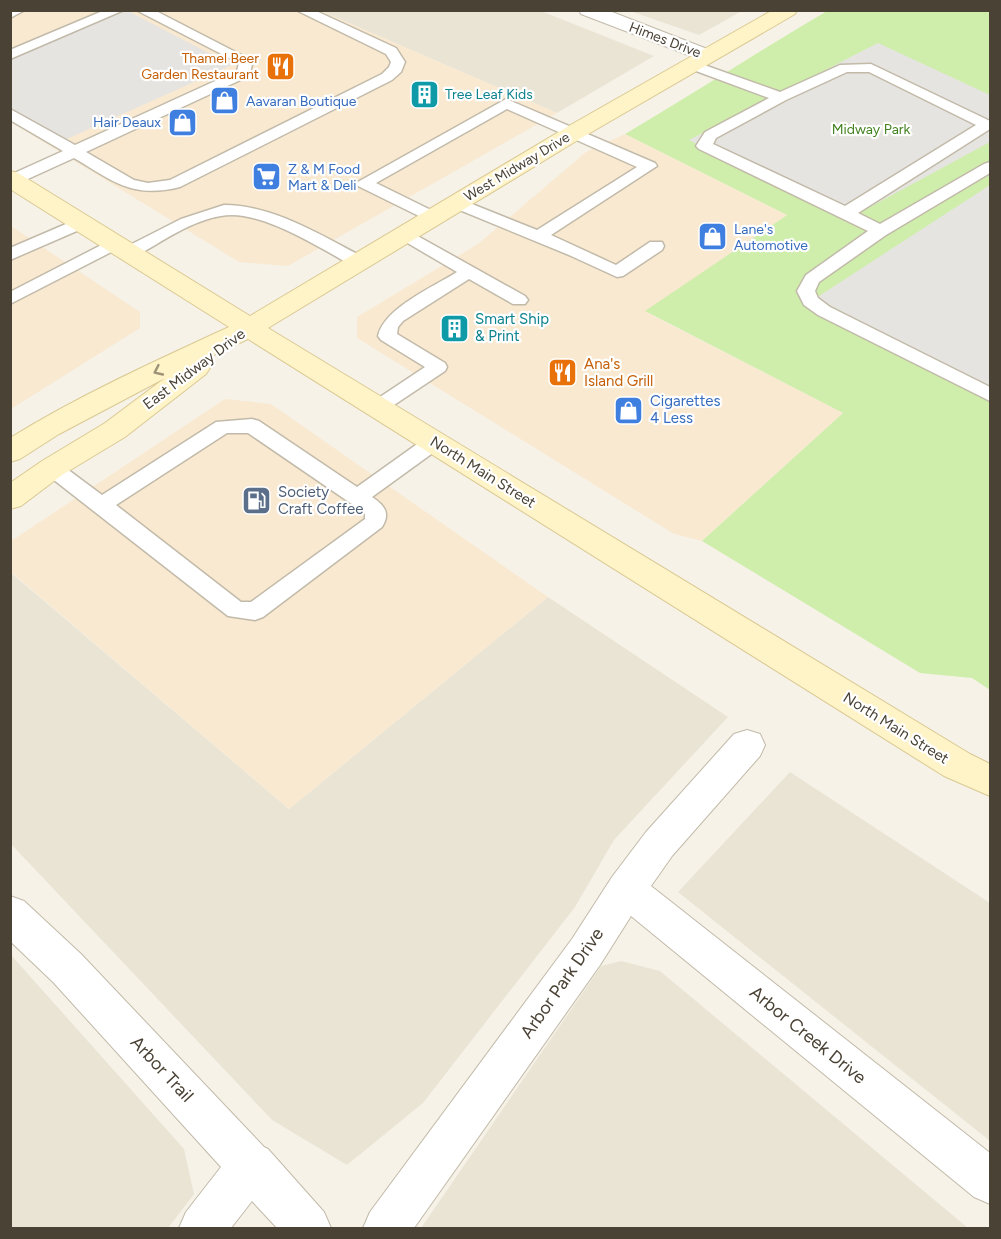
<svg xmlns="http://www.w3.org/2000/svg" width="1001" height="1239" font-family="Figtree,sans-serif">
	<style>
		.residential { fill: #eae4d5 }
		.commercial { fill: #f9e9d1 }
		.green { fill: #cfeeac }
		.parking { fill: #e6e4e0 }
		.lines { fill: none; stroke-linecap: round; stroke-linejoin: round }
		.lane-casing { stroke: #c2baa9; stroke-width: 3 }
		.street-casing { stroke: #c2baa9; stroke-width: 2 }
		.secondary-casing { stroke: #dac992; stroke-width: 2 }
		.lane { fill: #fff; fill-rule: evenodd }
		.street { fill: #fff; fill-rule: evenodd }
		.secondary { fill: #fff3c8; fill-rule: evenodd }
		.oneway { stroke: #9b9277 }
		.labels { text-anchor: middle; dominant-baseline: central; stroke-width: 4.5; stroke-linejoin: round; paint-order: stroke }
		.far-street-label { font-size: 14px; fill: #4a4235; stroke: #fff }
		.far-food-label { font-size: 14px; fill: #c56008; stroke: #fff; text-anchor: end }
		.far-culture-label { font-size: 14px; fill: #0d838f; stroke: #fff; text-anchor: start }
		.far-shop-label { font-size: 14px; fill: #366cbe; stroke: #fff; text-anchor: start }
		.far-park-label { font-size: 14px; fill: #448321; stroke: #fff }
		.culture-label { font-size: 15px; fill: #0d838f; stroke: #fff; text-anchor: start }
		.food-label { font-size: 15px; fill: #c56008; stroke: #fff; text-anchor: start }
		.street-label { font-size: 15px; fill: #4a4235; stroke: #fff }
		.shop-label { font-size: 15px; fill: #366cbe; stroke: #fff; text-anchor: start }
		.service-label { font-size: 15px; fill: #4e5e75; stroke: #fff; text-anchor: start }
		.near-street-label { font-size: 18px; fill: #4a4235; stroke: #fff }
	</style>
	<rect width="100%" height="100%" fill="#f6f2e8"/>
	<g class="residential">
		<polygon points="321,11 541,11 654,56 557,113"/>
		<polygon points="630,11 742,10 742,11 699,35"/>
		<polygon points="10,572 289,809 548,597 728,717 614,840 575,907 423,1103 347,1165 272,1120 11,844"/>
		<polygon points="790,772 990,903 990,1141 678,892"/>
		<polygon points="11,955 184,1149 194,1194 168,1228 11,1228"/>
		<polygon points="621,961 660,971 968,1228 421,1228 601,966"/>
	</g>
	<g class="commercial">
		<polygon points="10,11 321,11 557,113 288,266 239,262 11,122"/>
		<polygon points="625,134 787,215 646,312 843,413 702,541 674,534 357,338 357,317 478,244 586,152"/>
		<polygon points="11,226 140,312 140,328 11,409"/>
		<polygon points="225,399 271,404 548,597 289,809 11,572 11,541"/>
	</g>
	<path class="green" d="M827,11h163v679l-18,-12 -52,-5 -218,-132 141,-128 -198,-102 142,-96 -162,-81c68,-40 134,-83 202,-123z"/>
	<g class="parking">
		<polygon points="126,10 232,65 58,143 11,114 10,57"/>
		<polygon points="878,43 990,95 990,142 846,220 689,140"/>
		<polygon points="990,185 990,390 816,298"/>
	</g>
	<g class="lines">
		<defs>
			<g id="lane">
				<polygon points="10,10 25,10 10,18"/>
				<polygon points="105,10 124,10 10,59 10,50"/>
				<path d="M136,10h18l99,51 -4,15 -163,76 48,28 14,3 22,-3 212,-106 7,-7 2,-5 -5,-8 -90,-44h18l82,38 9,14 -4,10 -9,8 -212,107c-48,12 -67,-6 -106,-29l-55,25 -9,1v-9l53,-24 -53,-31v-11l65,36 162,-74 2,-8z"/>
				<path d="M693,61l87,31 60,-27 31,-1 119,57v8l-132,84 22,11 104,-60 6,-2v11l-104,62 -67,47 -4,9 3,7 12,9 160,80v14l-172,-86 -14,-10 -7,-14 9,-16 62,-44 -169,-82 -3,-3 9,-14 64,-34 -81,-30 -2,-3 2,-3zM847,72h22l107,53 -131,81 -132,-62 3,-6 70,-38z"/>
				<polygon points="506,99 655,163 657,166 551,235 616,265 650,242 662,242 664,246 662,250 623,276 617,277 569,255 450,206 448,203 450,200 462,200 537,230 637,167 507,109 376,183 439,214 441,217 439,220 427,220 358,186 356,183"/>
				<path d="M224,205c50,0 98,31 141,53l3,4 -3,4h-12c-33,-18 -94,-58 -132,-50 -31,5 -59,26 -87,41h-12l-2,-4 2,-4 59,-30z"/>
				<polygon points="80,218 86,219 88,223 86,227 10,260 10,248"/>
				<path d="M405,229l120,67 3,4 -3,4h-12l-44,-25 -66,42 -5,6 -1,7 48,29 2,4 -2,4 -60,40 -7,2 -7,-2 -3,-4 3,-4 54,-36 -44,-27 -3,-4c6,-28 55,-49 79,-64l-58,-34 -2,-4 2,-4z"/>
				<polygon points="113,239 121,244 119,248 10,304 10,292"/>
				<path d="M252,419l7,2 98,66 70,-50 7,-2 7,2 3,5 -3,5 -69,50c12,8 19,16 10,30l-119,90 -8,3 -27,-4 -183,-143 -3,-5 3,-5 7,-2 7,2 43,32 114,-73zM227,433h21l117,80v6l-114,83h-10l-125,-97z"/>
			</g>
			<g id="street">
				<polygon points="579,10 607,10 715,52 718,56 715,60 708,62 701,60 581,14"/>
				<polygon points="747,730 760,734 765,745 760,756 672,856 651,886 990,1153 990,1204 974,1197 631,916 600,965 414,1228 363,1228 370,1212 572,939 612,877 646,832 734,734"/>
				<polygon points="10,896 24,901 81,954 264,1147 268,1149 324,1212 331,1228 277,1228 252,1201 231,1228 179,1228 186,1212 221,1167 53,982 10,941"/>
			</g>
			<path id="secondary" d="M773,10h24l-2,4 -212,123 -315,191 702,426 20,10v32l-46,-20 -696,-437 -47,22 5,1 4,6 -4,6 -81,63 -63,38 -41,31 -11,3v-26l32,-22 63,-38 60,-45 -106,56 -39,25 -10,3v-24c70,-43 145,-77 219,-111l-219,-138v-18l8,2 232,143 317,-189z"/>
		</defs>
		<use href="#lane" class="lane-casing"/>
		<use href="#street" class="street-casing"/>
		<use href="#secondary" class="secondary-casing"/>
		<use href="#lane" class="lane"/>
		<use href="#street" class="street"/>
		<use href="#secondary" class="secondary"/>
	</g>
	<defs><path id="oneway-chevron" d="M-2-3.5L2.5 0L-2 3.5" fill="none" stroke-width="1.6" stroke-linecap="round" stroke-linejoin="round" transform="scale(1.5)"/></defs>
	<use class="oneway" href="#oneway-chevron" transform="translate(158 371) rotate(155)"/>
	<defs>
		<symbol id="restaurant-square" viewBox="-11 -11 22 22"><rect x="-9" y="-9" width="18" height="18" rx="4" fill="#e8710a" stroke="#fff"/><path d="M-5-6h1v4h1v-4h1v4h1v-4h1v5L-1.5 .5V6h-2V.5L-5-1ZM5-6V6H3V1.5H1.5Q1.5-4 5-6Z" fill="#fff"/></symbol>
		<symbol id="building-square" viewBox="-11 -11 22 22"><rect x="-9" y="-9" width="18" height="18" rx="4" fill="#0f9aa8" stroke="#fff"/><path d="M-4-6H4V6H1V3H-1V6H-4ZM-2.5-4.3h1.7v1.8h-1.7ZM.8-4.3h1.7v1.8H.8ZM-2.5-1h1.7V.8h-1.7ZM.8-1h1.7V.8H.8Z" fill="#fff"/></symbol>
		<symbol id="shop-square" viewBox="-11 -11 22 22"><rect x="-9" y="-9" width="18" height="18" rx="4" fill="#3f7fe0" stroke="#fff"/><path d="M-5-2.5h2.3a2.7 3.5 0 0 1 5.4 0H5L5.5 6h-11ZM-1.5-2.5h3a1.5 2.3 0 0 0-3 0Z" fill="#fff"/></symbol>
		<symbol id="supermarket-square" viewBox="-11 -11 22 22"><rect x="-9" y="-9" width="18" height="18" rx="4" fill="#3f7fe0" stroke="#fff"/><path d="M-6-5.5h2.5l.6 2H6L4.5 2H-2.5L-4.4-4H-6ZM-1.5 3.2a1.3 1.3 0 1 0 .1 0ZM3 3.2a1.3 1.3 0 1 0 .1 0Z" fill="#fff"/></symbol>
		<symbol id="fuel-square" viewBox="-11 -11 22 22"><rect x="-9" y="-9" width="18" height="18" rx="4" fill="#5c6f8a" stroke="#fff"/><path d="M-5.5-6h7V0h2V4h1.3V-2.5L3-4.5l.8-.8L6-3V5H2.5V1h-1V6h-7ZM-4.2-4.7v3.2H.2V-4.7Z" fill="#fff"/></symbol>
	</defs>
	<g fill-rule="evenodd">
		<use href="#restaurant-square" x="264" y="50" width="33" height="33"/>
		<use href="#building-square" x="408" y="78" width="33" height="33"/>
		<use href="#shop-square" x="208" y="84" width="33" height="33"/>
		<use href="#shop-square" x="166" y="106" width="33" height="33"/>
		<use href="#supermarket-square" x="250" y="160" width="33" height="33"/>
		<use href="#shop-square" x="696" y="220" width="33" height="33"/>
		<use href="#building-square" x="438" y="312" width="33" height="33"/>
		<use href="#restaurant-square" x="546" y="356" width="33" height="33"/>
		<use href="#shop-square" x="612" y="394" width="33" height="33"/>
		<use href="#fuel-square" x="240" y="484" width="33" height="33"/>
	</g>
	<g class="labels">
		<g class="far-street-label">
			<text transform="translate(665 40) rotate(21)">Himes Drive</text>
			<text transform="translate(517 167) rotate(-31)">West Midway Drive</text>
		</g>
		<g class="far-food-label">
			<text x="259" y="58">Thamel Beer<tspan x="259" dy="16">Garden Restaurant</tspan></text>
		</g>
		<g class="far-culture-label">
			<text x="445" y="94">Tree Leaf Kids</text>
		</g>
		<g class="far-shop-label">
			<text x="246" y="101">Aavaran Boutique</text>
			<text x="161" y="122" text-anchor="end">Hair Deaux</text>
			<text x="288" y="169">Z &amp; M Food<tspan x="288" dy="16">Mart &amp; Deli</tspan></text>
			<text x="734" y="229">Lane's<tspan x="734" dy="16">Automotive</tspan></text>
		</g>
		<g class="far-park-label">
			<text x="871" y="129">Midway Park</text>
		</g>
		<g class="culture-label">
			<text x="475" y="319">Smart Ship<tspan x="475" dy="17">&amp; Print</tspan></text>
		</g>
		<g class="food-label">
			<text x="584" y="364">Ana's<tspan x="584" dy="17">Island Grill</tspan></text>
		</g>
		<g class="street-label">
			<text transform="translate(194 369) rotate(-37)">East Midway Drive</text>
			<text transform="translate(483 472) rotate(32)">North Main Street</text>
			<text transform="translate(896 728) rotate(32)">North Main Street</text>
		</g>
		<g class="shop-label">
			<text x="650" y="401">Cigarettes<tspan x="650" dy="17">4 Less</tspan></text>
		</g>
		<g class="service-label">
			<text x="278" y="492">Society<tspan x="278" dy="17">Craft Coffee</tspan></text>
		</g>
		<g class="near-street-label">
			<text transform="translate(562 983) rotate(-55)">Arbor Park Drive</text>
			<text transform="translate(808 1035) rotate(39)">Arbor Creek Drive</text>
			<text transform="translate(162 1069) rotate(47)">Arbor Trail</text>
		</g>
	</g>
	<rect width="1001" height="1239" fill="none" stroke="#4a4235" stroke-width="24"/>
</svg>
